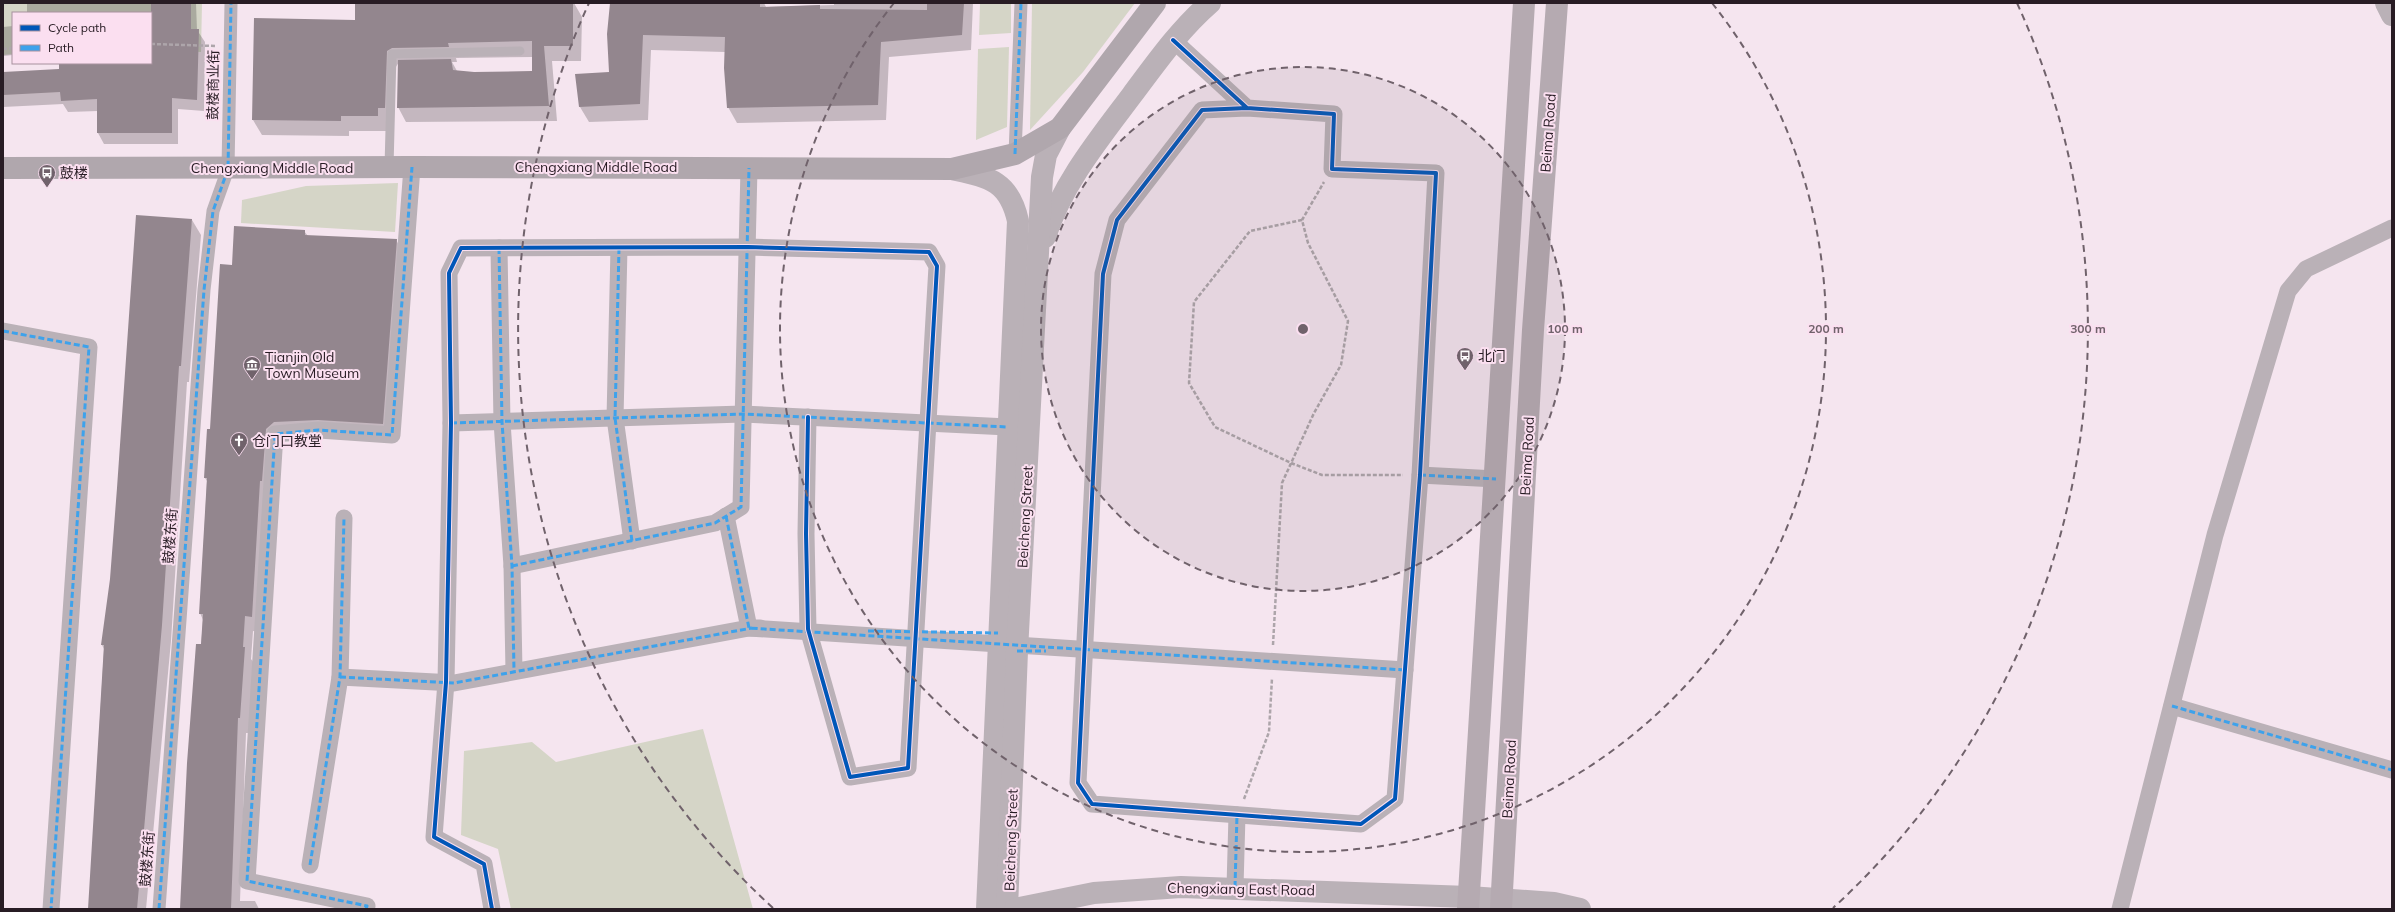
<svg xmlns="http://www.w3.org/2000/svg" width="2395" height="912" font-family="Mulish,'Noto Sans SC',sans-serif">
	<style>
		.green { fill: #d5d5c7 }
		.shadow { fill: #0003; fill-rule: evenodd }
		.building { fill: #93868e }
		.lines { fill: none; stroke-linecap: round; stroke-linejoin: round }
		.path { stroke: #ada5aa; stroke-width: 2.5; stroke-dasharray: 4 2; stroke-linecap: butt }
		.service { stroke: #bab1b7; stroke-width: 9 }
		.pedestrian { stroke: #bab1b7; stroke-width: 13 }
		.minor { stroke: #bab1b7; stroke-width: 17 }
		.tertiary { stroke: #bab1b7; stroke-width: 22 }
		.secondary { stroke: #b0a7ad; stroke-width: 22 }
		.primary { stroke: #b5aab1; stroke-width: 22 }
		.quiet { stroke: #3ea2eb; stroke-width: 3; stroke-dasharray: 6 3; stroke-linecap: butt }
		.cycleway-casing { stroke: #fbdff0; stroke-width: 6 }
		.cycleway { stroke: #0057b8; stroke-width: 4 }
		.ring { fill: none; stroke: #70626b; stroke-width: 2; stroke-dasharray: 7 5 }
		.labels { text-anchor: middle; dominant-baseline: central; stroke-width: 4; stroke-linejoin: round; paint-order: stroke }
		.street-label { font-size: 14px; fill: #281c24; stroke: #fbdff0 }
		.poi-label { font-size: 14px; fill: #281c24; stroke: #fbdff0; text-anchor: start }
		.centre { fill: #70626b; stroke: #fbdff0; stroke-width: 2 }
		.ring-label { font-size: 12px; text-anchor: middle; font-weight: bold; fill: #70626b; stroke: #fbdff0; stroke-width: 4; stroke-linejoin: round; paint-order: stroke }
	</style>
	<rect width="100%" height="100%" fill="#f5e5ef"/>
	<g class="green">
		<polygon points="3,3 202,3 201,52 151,50 151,13 13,13 13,54 3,55"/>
		<polygon points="980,3 1011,3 1011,33 979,35"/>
		<polygon points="1032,3 1135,3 1083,72 1030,130"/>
		<polygon points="1009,47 1007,127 976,140 978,49"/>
		<polygon points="398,183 395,232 241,223 242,200 306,186"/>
		<polygon points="703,729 753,909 511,909 498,849 461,835 464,751 532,742 556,762"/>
	</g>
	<g class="shadow">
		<polygon points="27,3 196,3 197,30 205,42 204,111 178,109 178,144 104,144 98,133 98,111 68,112 63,104 3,107 3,73 60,70 60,63 151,63 151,13 27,13"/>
		<path d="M356,3h218l8,14 -1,44h-29l5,60 -151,1 -8,-15 1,-45 -5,8 -8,61h-37v5l-87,-1 -9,-15 103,-99zM533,57v15l-59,1 -17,-2 -5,-9h5l-1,-4z"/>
		<polygon points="611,3 764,3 766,7 834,5 834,3 973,3 971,50 889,57 886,120 737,123 728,107 725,52 651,50 648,120 589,122 580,107 576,75 610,73"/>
		<polygon points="13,26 13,55 3,56 3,27"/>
		<polygon points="192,220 201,235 189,382 187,382 171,641 146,909 89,909 104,649 102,645"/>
		<polygon points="304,231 308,236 396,240 405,255 391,439 282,437 261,632 253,631 251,659 254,663 249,733 246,733 240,901 255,901 259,909 182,909 203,620 200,613 207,481 205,478 233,266"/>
	</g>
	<g class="building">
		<polygon points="151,3 191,3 191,29 199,29 197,100 172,98 172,133 97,133 97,99 61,101 60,92 3,95 3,72 59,69 59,63 151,63"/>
		<polygon points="355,3 573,3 573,46 544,46 549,106 397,108 398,60 451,59 453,70 474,72 532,71 532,41 448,43 449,47 392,48 387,51 385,108 378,108 378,116 341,116 341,121 252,120 254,18 355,20"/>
		<polygon points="610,3 760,3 760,7 820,5 820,9 927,10 927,3 964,3 962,35 881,42 878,105 727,108 724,68 725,37 643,35 640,104 579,107 575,74 609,72 607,34"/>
		<polygon points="136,215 192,219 181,366 179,366 162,625 137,909 88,909 104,645 101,645 110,579 117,488"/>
		<polygon points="234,226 305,230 305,235 397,239 383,424 318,420 274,422 266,429 262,481 260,481 252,617 245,616 243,647 245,647 240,718 238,718 231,909 180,909 187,763 196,644 201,644 203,614 199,614 207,478 204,478 207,429 210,429 220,264 232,265"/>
	</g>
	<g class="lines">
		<g class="path">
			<polyline points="151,44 216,46"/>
			<polyline points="3,49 13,48"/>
			<polyline points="1302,220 1250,231 1194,302 1189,383 1215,427 1291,463 1322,475 1403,475"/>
			<polyline points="1273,645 1282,483 1314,413 1341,365 1348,321 1308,243 1302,220 1324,182"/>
			<polyline points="1244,799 1269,732 1272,678"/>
		</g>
		<polyline class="service" points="389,167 392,54 520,51"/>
		<g class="pedestrian">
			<polyline points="1015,154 1021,3"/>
			<polyline points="159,909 204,290 213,211 228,169 231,3"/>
		</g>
		<g class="minor">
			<polyline points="1173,40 1247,108 1334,114 1332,169 1436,173 1420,475 1395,799 1361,824 1092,804 1078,783 1103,274 1117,220 1202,110 1247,108"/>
			<polyline points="499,248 502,422 512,566 514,671"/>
			<polyline points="619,248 615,418 632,541"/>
			<polyline points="3,331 89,347 51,909"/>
			<polyline points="451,423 743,414 1008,427"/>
			<polyline points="1420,475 1496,479"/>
			<polyline points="726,516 749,628 1405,670"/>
			<polyline points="512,566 715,523 741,507 749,168"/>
			<polyline points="340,677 454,683 749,628 760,628"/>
			<polyline points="2172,706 2392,770"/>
			<polyline points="310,865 340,677 344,518"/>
			<polyline points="1235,887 1237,815"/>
			<polyline points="366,909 367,906 247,881 275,434 319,430 392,435 412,167"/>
			<polyline points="492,909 484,864 434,837 446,682 451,423 449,273 461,248 748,247 929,252 937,266 908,768 850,777 808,629 806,534 808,417"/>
			<polyline points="2120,909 2215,535 2288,291 2306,269 2392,228"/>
		</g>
		<g class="tertiary">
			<polyline points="2386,3 2392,15"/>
			<path d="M952,169c36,8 57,11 66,52l-31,688"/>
			<path d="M1045,237c17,-53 54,-98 87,-142 24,-32 47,-65 78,-92"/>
			<polyline points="1007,909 1017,651 1042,177 1046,155 1060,128"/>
			<polyline points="1015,909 1094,893 1181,887 1469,897 1554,903 1580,909"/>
		</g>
		<polyline class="secondary" points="3,168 412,167 952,169 1015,154 1060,128 1155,3"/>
		<g class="primary">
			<polyline points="1468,909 1524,3"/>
			<polyline points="1501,909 1533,330 1557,3"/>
		</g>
		<g class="quiet">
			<polyline points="1015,154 1021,3"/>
			<polyline points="499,248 502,422 512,566 514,671"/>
			<polyline points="619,248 615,418 632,541"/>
			<polyline points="3,331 89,347 51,909"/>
			<polyline points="451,423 743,414 1008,427"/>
			<polyline points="1420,475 1496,479"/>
			<polyline points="726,516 749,628 1405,670"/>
			<polyline points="512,566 715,523 741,507 749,168"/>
			<polyline points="868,631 998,633"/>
			<polyline points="1017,651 1046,651"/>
			<polyline points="340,677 454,683 752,628"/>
			<polyline points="2172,706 2392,770"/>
			<polyline points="310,865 340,677 344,518"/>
			<polyline points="1235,887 1237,815"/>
			<polyline points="159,909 204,290 213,211 228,169 231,3"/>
			<polyline points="366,909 367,906 247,881 275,434 319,430 392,435 412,167"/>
		</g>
		<defs>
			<g id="cycleway">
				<polyline points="1173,40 1247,108 1334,114 1332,169 1436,173 1420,475 1395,799 1361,824 1092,804 1078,783 1103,274 1117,220 1202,110 1247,108"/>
				<polyline points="492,909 484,864 434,837 446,682 451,423 449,273 461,248 748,247 929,252 937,266 908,768 850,777 808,629 806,534 808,417"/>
			</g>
		</defs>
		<use href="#cycleway" class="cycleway-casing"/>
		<use href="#cycleway" class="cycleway"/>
	</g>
	<circle cx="1303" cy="329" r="262" fill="#70626b" fill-opacity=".12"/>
	<g class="ring">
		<circle cx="1303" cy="329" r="262"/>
		<path d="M1712 3A523 523 0 1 1 894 3"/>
		<path d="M773 908A785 785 0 0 1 589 3M2017 3A785 785 0 0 1 1833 908"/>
	</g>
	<defs>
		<symbol id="bus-pin" viewBox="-11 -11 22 30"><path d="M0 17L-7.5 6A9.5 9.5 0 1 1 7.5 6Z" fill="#70626b" stroke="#fbdff0"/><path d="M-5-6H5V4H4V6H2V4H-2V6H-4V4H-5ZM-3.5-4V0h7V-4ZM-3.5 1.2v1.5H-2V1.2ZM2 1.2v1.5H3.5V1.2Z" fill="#fff"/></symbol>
		<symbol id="museum-pin" viewBox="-11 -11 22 30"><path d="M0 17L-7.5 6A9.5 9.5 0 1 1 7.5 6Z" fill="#70626b" stroke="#fbdff0"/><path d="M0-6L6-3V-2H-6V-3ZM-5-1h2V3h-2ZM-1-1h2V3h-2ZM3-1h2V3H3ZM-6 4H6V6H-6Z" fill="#fff"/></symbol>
		<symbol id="church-pin" viewBox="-11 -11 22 30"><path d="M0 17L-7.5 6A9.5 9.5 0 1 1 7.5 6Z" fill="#70626b" stroke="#fbdff0"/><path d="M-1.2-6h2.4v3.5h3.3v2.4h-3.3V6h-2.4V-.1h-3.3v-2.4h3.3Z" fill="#fff"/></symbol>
	</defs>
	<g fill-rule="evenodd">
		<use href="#bus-pin" x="37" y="163" width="20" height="27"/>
		<use href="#bus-pin" x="1455" y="346" width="20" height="27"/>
		<use href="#museum-pin" x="242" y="355" width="20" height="27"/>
		<use href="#church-pin" x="229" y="431" width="20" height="27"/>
	</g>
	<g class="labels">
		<g class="street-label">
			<text transform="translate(213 85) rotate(-89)">鼓楼商业街</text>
			<text transform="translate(1548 133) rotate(-86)">Beima Road</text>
			<text x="596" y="167">Chengxiang Middle Road</text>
			<text x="272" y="168">Chengxiang Middle Road</text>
			<text transform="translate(1527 456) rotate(-87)">Beima Road</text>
			<text transform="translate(1025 517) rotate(-87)">Beicheng Street</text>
			<text transform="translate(170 536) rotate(-86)">鼓楼东街</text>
			<text transform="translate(1509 779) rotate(-87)">Beima Road</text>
			<text transform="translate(1011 840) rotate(-88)">Beicheng Street</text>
			<text transform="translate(147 859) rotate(-86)">鼓楼东街</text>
			<text transform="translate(1241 889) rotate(1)">Chengxiang East Road</text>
		</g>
		<g class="poi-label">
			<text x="60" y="173">鼓楼</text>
			<text x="1478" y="356">北门</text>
			<text x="265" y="357">Tianjin Old<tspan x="265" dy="16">Town Museum</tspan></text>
			<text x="252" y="441">仓门口教堂</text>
		</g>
	</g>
	<circle cx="1303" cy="329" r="6" class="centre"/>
	<g class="ring-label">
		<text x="1565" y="333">100 m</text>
		<text x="1826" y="333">200 m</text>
		<text x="2088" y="333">300 m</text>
	</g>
	<rect width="2395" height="912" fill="none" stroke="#281c24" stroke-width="8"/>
	<rect x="12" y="12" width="140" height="52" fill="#fbdff0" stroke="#a7919e"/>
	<rect x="20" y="25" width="20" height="6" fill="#0057b8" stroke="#a7919e"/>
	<text x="48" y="32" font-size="12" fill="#281c24">Cycle path</text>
	<rect x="20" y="45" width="20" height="6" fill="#3ea2eb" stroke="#a7919e"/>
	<text x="48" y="52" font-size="12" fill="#281c24">Path</text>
</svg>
